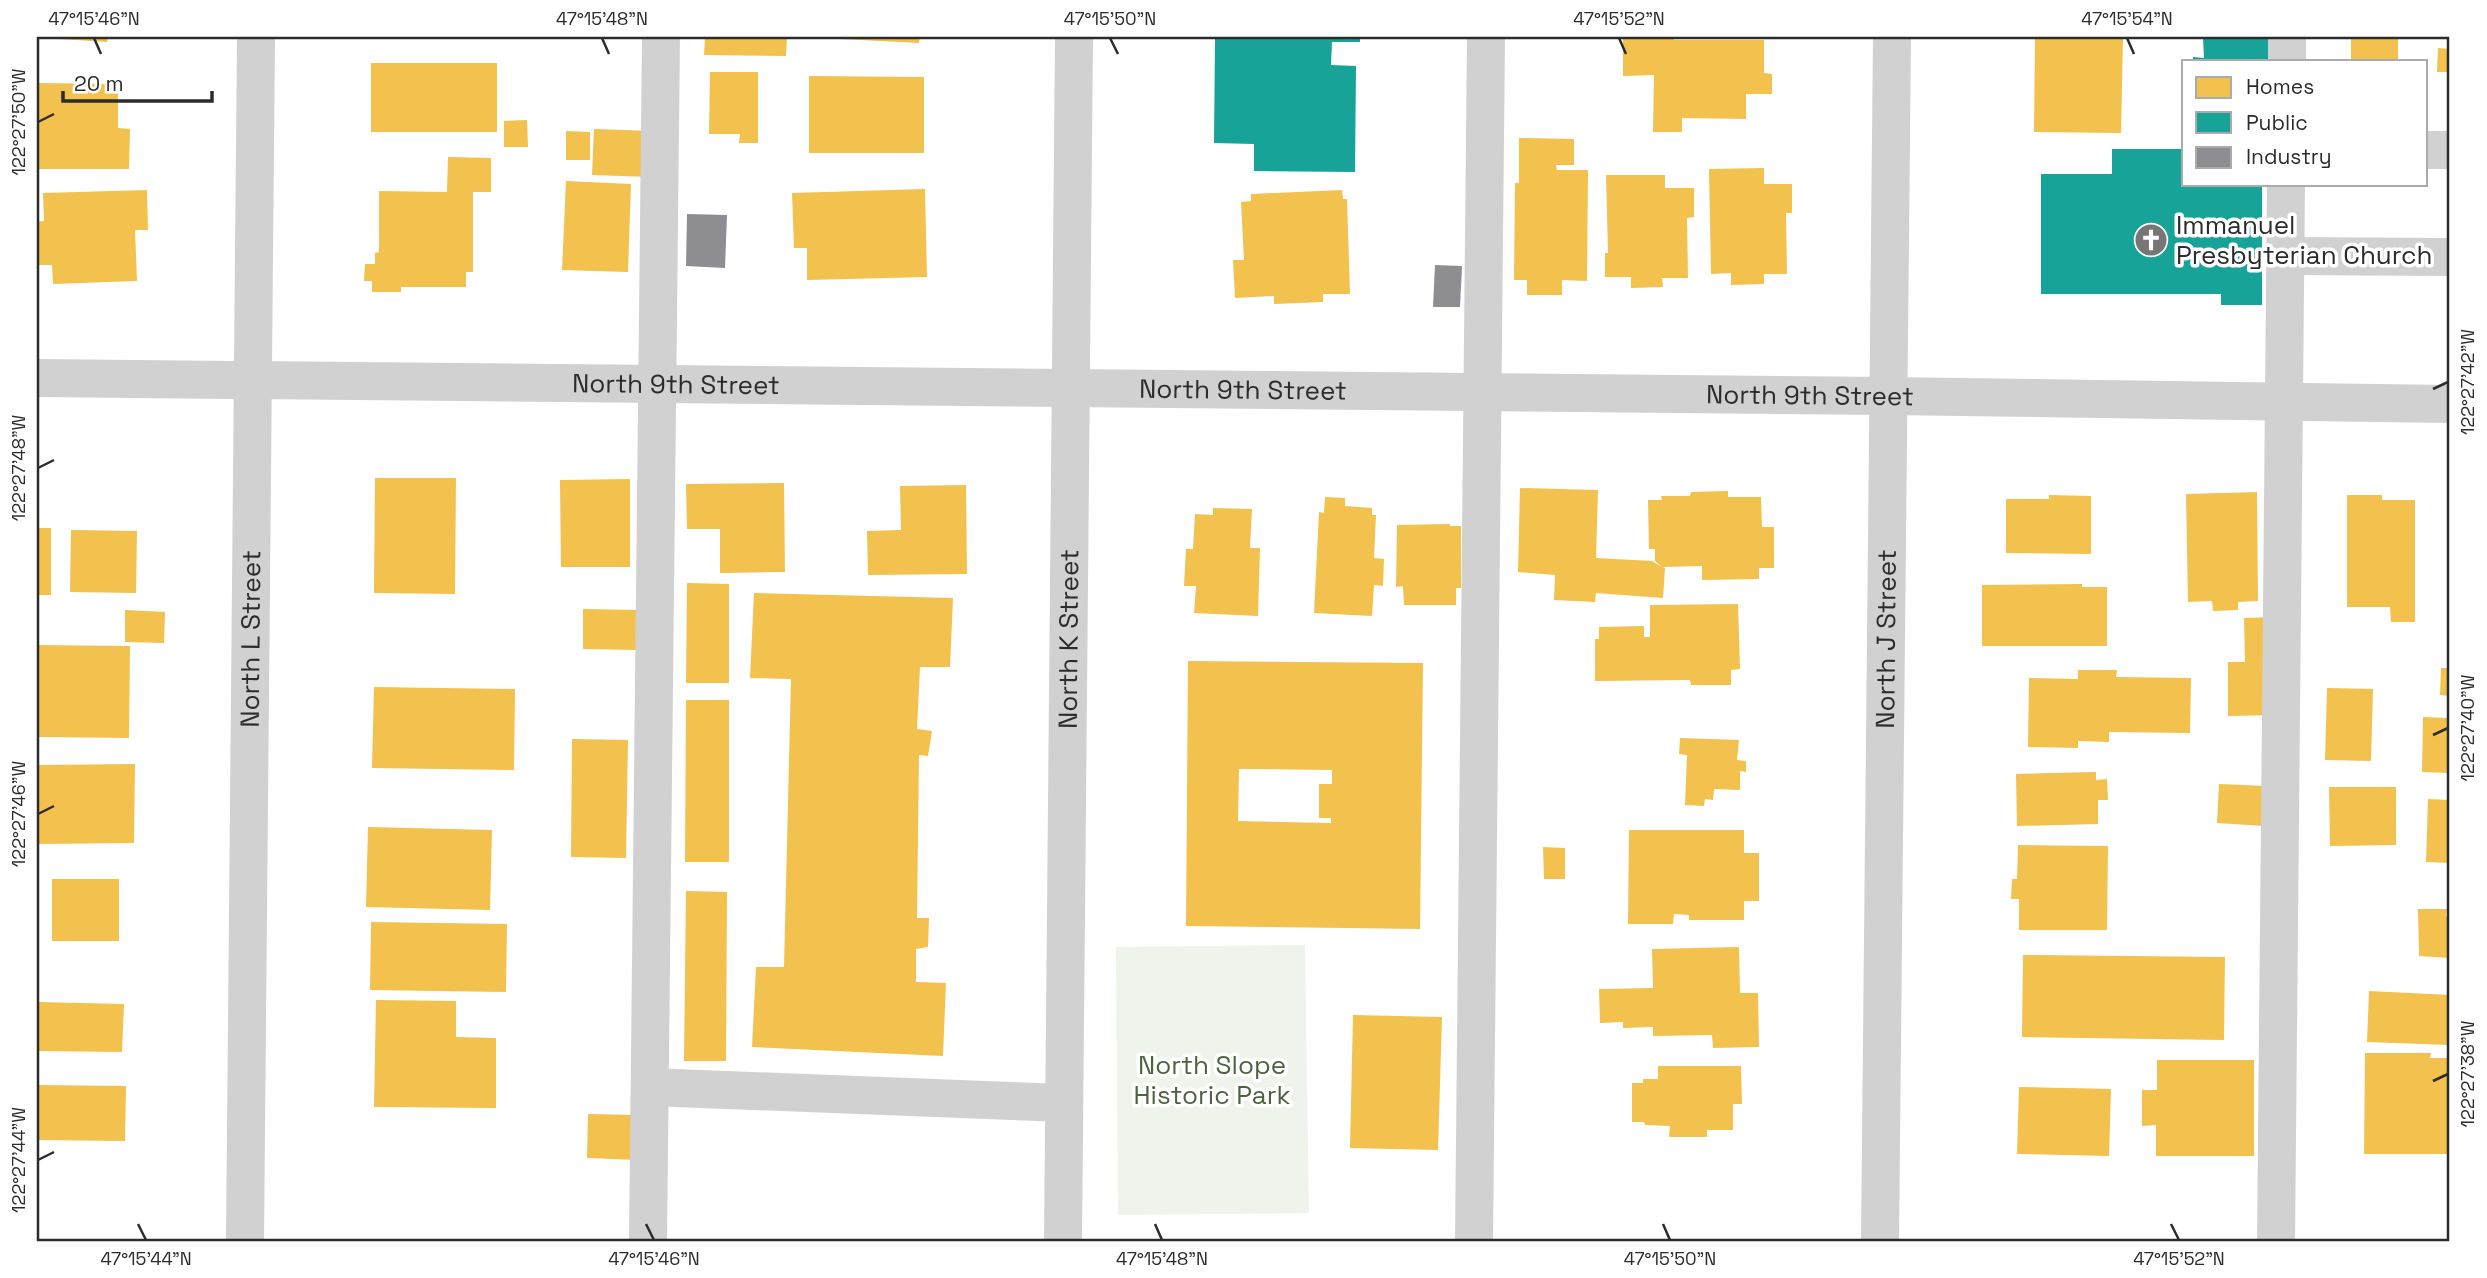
<svg xmlns="http://www.w3.org/2000/svg" width="2487" height="1278" font-family="'Space Grotesk',sans-serif">
	<style>
		.green { fill: #eef3eb }
		.homes { fill: #f2c14e; fill-rule: evenodd }
		.public { fill: #17a398 }
		.industry { fill: #8d8d92 }
		.lines { fill: none; stroke-linecap: round; stroke-linejoin: round }
		.minor { stroke: #d1d1d1; stroke-width: 38 }
		.ticks { fill: none; stroke: #2c2c2c; stroke-width: 2.5 }
		.labels { text-anchor: middle; dominant-baseline: central; stroke-width: 7; stroke-linejoin: round; paint-order: stroke }
		.poi-label { font-size: 26px; fill: #2c2c2c; stroke: #fff; text-anchor: start }
		.street-label { font-size: 26px; fill: #2c2c2c; stroke: #fff }
		.park-label { font-size: 26px; fill: #4d633f; stroke: #fff }
		.neatline { fill: none; stroke: #2c2c2c; stroke-width: 2.5 }
		.ticks-label { font-size: 18px; text-anchor: middle; fill: #2c2c2c }
	</style>
	<rect width="100%" height="100%" fill="#fff"/>
	<polygon class="green" points="1305,945 1309,1213 1118,1215 1116,947"/>
	<g class="homes">
		<polygon points="59,37 108,37 107,42 59,39"/>
		<polygon points="705,37 787,37 786,56 704,55"/>
		<polygon points="840,37 920,37 919,43 840,39"/>
		<polygon points="1623,37 1674,37 1674,40 1764,40 1764,73 1772,74 1772,94 1746,94 1746,119 1682,118 1682,132 1653,132 1654,75 1623,76"/>
		<polygon points="2035,37 2123,37 2121,133 2034,132"/>
		<rect x="2351" y="37" width="47" height="24"/>
		<polygon points="2438,48 2450,49 2450,72 2437,72"/>
		<rect x="371" y="63" width="126" height="69"/>
		<polygon points="710,72 758,72 758,143 739,143 740,134 709,134"/>
		<polygon points="809,76 924,77 924,153 809,153"/>
		<polygon points="37,83 118,84 118,128 130,129 129,169 37,169"/>
		<polygon points="527,120 528,147 504,147 504,121"/>
		<polygon points="594,129 652,131 650,177 592,175"/>
		<polygon points="566,131 590,132 590,160 566,160"/>
		<polygon points="1519,138 1574,139 1574,165 1556,165 1557,170 1588,170 1587,281 1562,280 1562,295 1527,295 1527,280 1514,280 1515,183 1519,183"/>
		<polygon points="448,157 491,158 491,192 473,192 473,272 466,272 466,287 401,287 401,292 372,292 372,281 364,281 365,264 375,264 375,253 379,252 379,191 447,192"/>
		<polygon points="1764,168 1764,184 1792,184 1792,213 1786,213 1787,274 1764,274 1764,284 1731,285 1731,273 1711,274 1709,169"/>
		<polygon points="1606,175 1665,175 1665,188 1694,188 1694,217 1687,218 1688,278 1662,278 1663,287 1631,288 1631,277 1605,277 1605,253 1608,253"/>
		<polygon points="566,181 631,184 628,272 562,270"/>
		<polygon points="925,189 927,277 807,280 807,248 794,248 792,193"/>
		<polygon points="147,190 148,230 135,230 137,281 53,284 52,265 37,265 37,222 44,221 43,193"/>
		<polygon points="1342,190 1343,199 1347,199 1350,294 1323,294 1323,302 1274,304 1274,296 1235,298 1233,260 1244,260 1241,202 1251,201 1251,194"/>
		<polygon points="375,478 456,478 455,594 374,593"/>
		<polygon points="630,479 630,567 561,567 560,480"/>
		<polygon points="784,483 785,572 720,573 720,529 687,529 686,484"/>
		<polygon points="966,485 967,574 868,575 867,531 901,530 900,486"/>
		<polygon points="1520,488 1598,490 1596,558 1652,561 1662,567 1655,561 1655,549 1649,549 1648,500 1662,500 1661,496 1690,496 1691,492 1728,491 1728,497 1761,497 1762,527 1774,527 1774,568 1759,568 1759,579 1702,580 1702,566 1663,567 1665,568 1663,598 1596,593 1595,602 1554,600 1555,575 1518,572"/>
		<polygon points="2257,492 2258,601 2238,602 2238,610 2213,611 2212,601 2188,602 2186,494"/>
		<polygon points="2049,495 2091,496 2091,554 2006,553 2006,499 2049,499"/>
		<polygon points="2347,495 2382,495 2382,500 2415,500 2415,622 2391,622 2390,607 2347,607"/>
		<polygon points="1325,497 1345,498 1345,506 1372,508 1372,515 1376,515 1374,558 1384,559 1383,586 1374,585 1372,616 1314,613 1319,512 1324,513"/>
		<polygon points="1213,508 1252,509 1250,548 1260,548 1258,616 1194,613 1196,586 1184,586 1186,549 1193,549 1195,514 1213,515"/>
		<polygon points="1450,524 1450,526 1461,526 1461,588 1456,588 1456,605 1404,605 1403,586 1396,587 1397,525"/>
		<rect x="37" y="528" width="14" height="67"/>
		<polygon points="71,530 137,531 136,593 70,592"/>
		<polygon points="687,583 729,584 729,683 686,683"/>
		<polygon points="2082,584 2082,587 2107,587 2107,646 1982,646 1982,585"/>
		<polygon points="754,593 953,598 950,667 920,667 917,729 932,731 928,756 919,755 917,918 929,918 928,947 916,949 916,982 946,983 943,1056 752,1047 756,967 784,967 791,679 750,678"/>
		<polygon points="1738,604 1740,669 1731,670 1731,685 1691,685 1690,680 1595,681 1595,639 1599,639 1599,627 1644,626 1644,637 1650,637 1650,605"/>
		<polygon points="583,609 639,610 638,650 583,649"/>
		<polygon points="125,610 165,612 164,643 125,642"/>
		<polygon points="2276,617 2277,715 2228,716 2228,662 2245,662 2244,618"/>
		<polygon points="37,645 130,646 129,738 37,737"/>
		<path d="M1188,661l235,2 -3,266 -234,-3zM1239,769l93,1v14h-13v34h12v5l-93,-2z"/>
		<polygon points="2441,668 2450,668 2450,696 2440,695"/>
		<polygon points="2078,670 2117,670 2116,677 2191,678 2190,733 2109,732 2109,742 2078,741 2078,748 2028,747 2029,678 2078,679"/>
		<polygon points="374,687 515,689 514,770 372,768"/>
		<polygon points="2327,688 2373,689 2371,761 2325,760"/>
		<polygon points="686,700 729,700 729,862 685,862"/>
		<polygon points="2423,717 2450,718 2450,773 2422,772"/>
		<polygon points="1680,738 1739,740 1737,760 1746,761 1746,772 1740,771 1740,790 1714,789 1713,800 1705,799 1704,806 1685,805 1687,755 1679,754"/>
		<polygon points="572,739 628,740 626,858 571,857"/>
		<polygon points="135,764 134,843 37,844 37,765"/>
		<polygon points="2096,772 2096,780 2107,779 2108,800 2098,800 2098,824 2017,826 2016,774"/>
		<polygon points="2219,784 2266,786 2264,826 2217,823"/>
		<polygon points="2329,787 2396,787 2396,845 2330,846"/>
		<polygon points="2428,799 2450,800 2450,863 2426,862"/>
		<polygon points="368,827 492,830 490,910 366,907"/>
		<polygon points="1629,830 1744,830 1744,853 1759,853 1759,901 1744,901 1744,920 1689,920 1689,915 1674,914 1673,924 1628,924"/>
		<polygon points="2018,845 2108,846 2107,930 2019,930 2019,899 2011,899 2012,879 2017,879"/>
		<polygon points="1543,847 1565,848 1565,879 1544,879"/>
		<rect x="52" y="879" width="67" height="62"/>
		<polygon points="686,891 727,892 726,1061 684,1061"/>
		<polygon points="2418,909 2447,909 2446,916 2450,916 2450,958 2419,956"/>
		<polygon points="371,922 507,924 506,992 370,990"/>
		<polygon points="1739,947 1740,993 1758,993 1759,1047 1713,1048 1712,1035 1653,1036 1653,1027 1623,1028 1623,1022 1600,1023 1599,989 1653,988 1652,949"/>
		<polygon points="2023,955 2225,957 2224,1040 2022,1037"/>
		<polygon points="2369,991 2450,995 2450,1045 2367,1042"/>
		<polygon points="376,1000 456,1001 456,1037 496,1038 496,1108 374,1107"/>
		<polygon points="37,1002 124,1004 122,1052 37,1051"/>
		<polygon points="1353,1015 1442,1017 1438,1150 1350,1148"/>
		<polygon points="2365,1053 2431,1053 2430,1058 2449,1058 2450,1154 2364,1154"/>
		<polygon points="2157,1060 2254,1060 2254,1156 2156,1156 2156,1125 2142,1126 2142,1090 2157,1090"/>
		<polygon points="1658,1066 1741,1066 1742,1104 1733,1104 1733,1130 1707,1130 1707,1137 1669,1137 1670,1126 1645,1125 1644,1122 1632,1122 1632,1083 1643,1083 1643,1079 1658,1079"/>
		<polygon points="37,1085 126,1086 125,1141 37,1140"/>
		<polygon points="2019,1087 2111,1089 2109,1156 2017,1154"/>
		<polygon points="588,1114 638,1115 637,1160 587,1158"/>
	</g>
	<g class="public">
		<polygon points="1249,37 1360,37 1360,42 1332,42 1331,65 1356,66 1355,172 1254,171 1254,144 1214,143 1215,38"/>
		<polygon points="2203,37 2277,37 2277,61 2193,61 2193,57 2204,58"/>
		<polygon points="2112,149 2184,149 2184,184 2242,184 2242,186 2262,187 2262,305 2221,305 2221,294 2041,294 2041,174 2112,174"/>
	</g>
	<g class="industry">
		<polygon points="687,214 727,215 725,268 686,266"/>
		<polygon points="1435,265 1462,266 1460,307 1433,307"/>
	</g>
	<g class="lines">
		<g class="minor">
			<polyline points="2287,61 2287,37"/>
			<polyline points="2426,150 2450,150"/>
			<polyline points="2285,256 2450,257"/>
			<path id="s1" d="M37,378l1851,18 562,8"/>
			<polyline points="650,1087 1064,1103"/>
			<path id="s2" d="M245,1241l11,-1204"/>
			<polyline points="648,1241 661,37"/>
			<path id="s3" d="M1063,1241l11,-1204"/>
			<polyline points="1474,1241 1486,37"/>
			<path id="s4" d="M1880,1241l12,-1204"/>
			<polyline points="2276,1241 2286,184"/>
		</g>
	</g>
	<path class="ticks" d="M94,38l7,16M602,38l7,16M1110,38l8,16M1619,38l7,16M2127,38l7,16M38,122l16,-8M2433,389l15,-7M38,468l16,-8M2433,735l15,-7M38,814l16,-8M2433,1081l15,-7M38,1160l16,-8M138,1224l8,16M646,1224l8,16M1155,1224l7,16M1663,1224l7,16M2171,1224l8,16"/>
	<defs>
		<symbol id="church-disc" viewBox="-11 -11 22 22"><circle r="9.5" fill="#767676" stroke="#fff"/><path d="M-1.2-6h2.4v3.5h3.3v2.4h-3.3V6h-2.4V-.1h-3.3v-2.4h3.3Z" fill="#fff"/></symbol>
	</defs>
	<g fill-rule="evenodd">
		<use href="#church-disc" x="2132" y="221" width="38" height="38"/>
	</g>
	<g class="labels">
		<g class="poi-label">
			<text x="2176" y="225">Immanuel<tspan x="2176" dy="30">Presbyterian Church</tspan></text>
		</g>
		<g class="street-label">
			<text stroke="none"><textPath href="#s1" startOffset="639">North 9th Street</textPath></text>
			<text stroke="none"><textPath href="#s1" startOffset="1206">North 9th Street</textPath></text>
			<text stroke="none"><textPath href="#s1" startOffset="1773">North 9th Street</textPath></text>
			<text stroke="none"><textPath href="#s2" startOffset="602">North L Street</textPath></text>
			<text stroke="none"><textPath href="#s3" startOffset="602">North K Street</textPath></text>
			<text stroke="none"><textPath href="#s4" startOffset="602">North J Street</textPath></text>
		</g>
		<g class="park-label">
			<text x="1212" y="1065">North Slope<tspan x="1212" dy="30">Historic Park</tspan></text>
		</g>
	</g>
	<rect width="2487" height="1278" fill="none" stroke="#ffffff" stroke-width="77"/>
	<rect x="2182" y="60" width="245" height="126" fill="#ffffff" stroke="#ababab" stroke-width="2"/>
	<rect x="2196" y="77" width="35" height="21" fill="#f2c14e" stroke="#ababab" stroke-width="2"/>
	<text x="2246" y="94" font-size="21" fill="#2c2c2c">Homes</text>
	<rect x="2196" y="112" width="35" height="21" fill="#17a398" stroke="#ababab" stroke-width="2"/>
	<text x="2246" y="130" font-size="21" fill="#2c2c2c">Public</text>
	<rect x="2196" y="147" width="35" height="21" fill="#8d8d92" stroke="#ababab" stroke-width="2"/>
	<text x="2246" y="164" font-size="21" fill="#2c2c2c">Industry</text>
	<path d="M63 91v10h149v-10" fill="none" stroke="#2c2c2c" stroke-width="3.5"/>
	<text x="74" y="91" font-size="21" fill="#2c2c2c" stroke="#ffffff" stroke-width="5" paint-order="stroke">20 m</text>
	<rect x="38" y="38" width="2410" height="1202" class="neatline"/>
	<g class="ticks-label">
		<text x="94" y="25">47°15'46"N</text>
		<text x="602" y="25">47°15'48"N</text>
		<text x="1110" y="25">47°15'50"N</text>
		<text x="1619" y="25">47°15'52"N</text>
		<text x="2127" y="25">47°15'54"N</text>
		<text transform="translate(19 122) rotate(-90)" y="6">122°27'50"W</text>
		<text transform="translate(2468 382) rotate(-90)" y="6">122°27'42"W</text>
		<text transform="translate(19 468) rotate(-90)" y="6">122°27'48"W</text>
		<text transform="translate(2468 728) rotate(-90)" y="6">122°27'40"W</text>
		<text transform="translate(19 814) rotate(-90)" y="6">122°27'46"W</text>
		<text transform="translate(2468 1074) rotate(-90)" y="6">122°27'38"W</text>
		<text transform="translate(19 1160) rotate(-90)" y="6">122°27'44"W</text>
		<text x="146" y="1265">47°15'44"N</text>
		<text x="654" y="1265">47°15'46"N</text>
		<text x="1162" y="1265">47°15'48"N</text>
		<text x="1670" y="1265">47°15'50"N</text>
		<text x="2179" y="1265">47°15'52"N</text>
	</g>
</svg>
